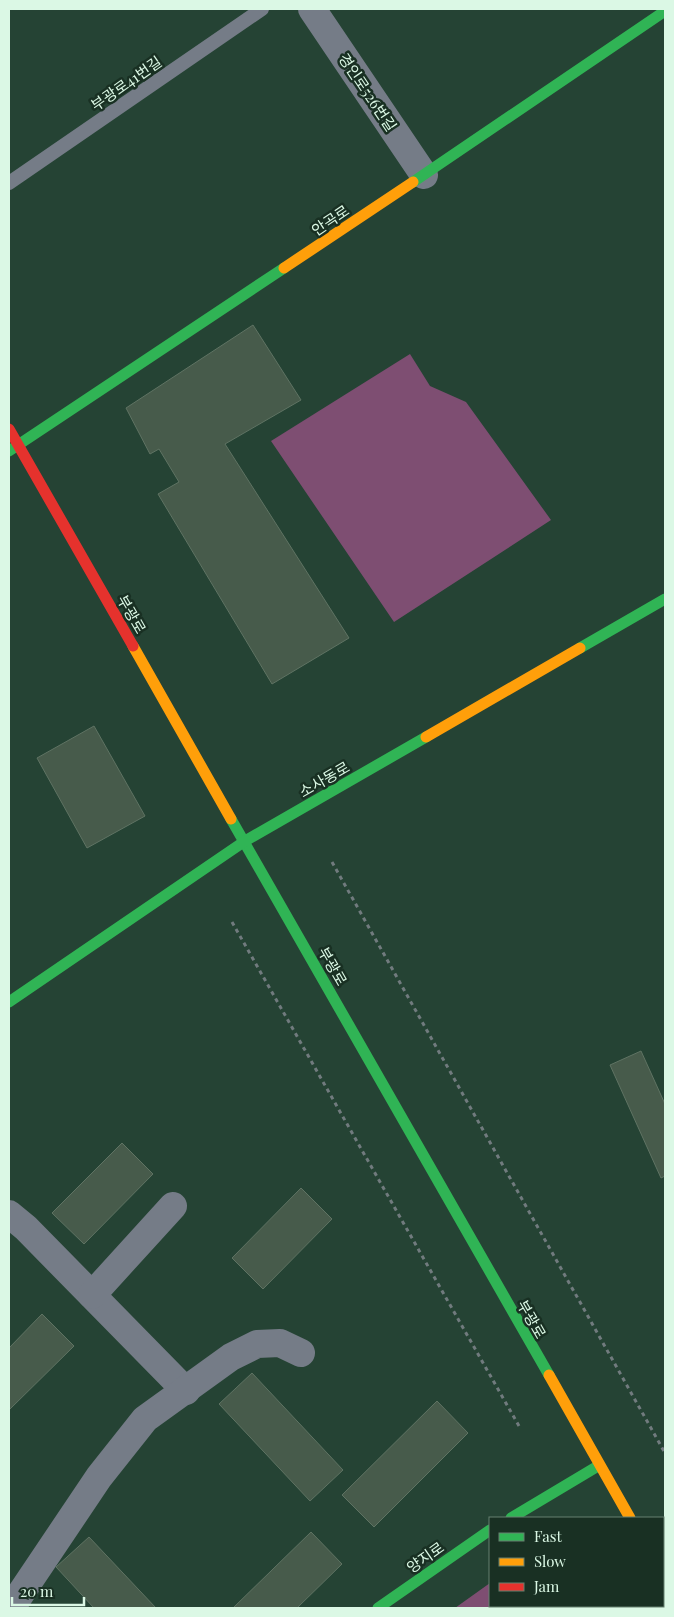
<svg xmlns="http://www.w3.org/2000/svg" width="674" height="1617" font-family="'Playfair Display','Noto Sans KR',serif">
	<style>
		.green { fill: #7e4e72 }
		.building { fill: #475b4b; stroke: #5f7363 }
		.lines { fill: none; stroke-linecap: round; stroke-linejoin: round }
		.path { stroke: #717b7e; stroke-width: 3; stroke-dasharray: 4 4; stroke-linecap: butt }
		.lane { stroke: #757c87; stroke-width: 14 }
		.street { stroke: #757c87; stroke-width: 28 }
		.fast { stroke: #30b455; stroke-width: 11 }
		.slow { stroke: #ff9f0a; stroke-width: 11 }
		.jam { stroke: #e5322d; stroke-width: 11 }
		.labels { text-anchor: middle; dominant-baseline: central; stroke-width: 5; stroke-linejoin: round; paint-order: stroke }
		.street-label { font-size: 15px; fill: #dbf8e5; stroke: #193023 }
	</style>
	<rect width="100%" height="100%" fill="#254334"/>
	<g class="green">
		<polygon points="410,354 430,386 466,402 551,520 394,622 271,441"/>
		<polygon points="490,1583 490,1606 625,1606 622,1608 455,1608"/>
	</g>
	<g class="building">
		<polygon points="253,325 301,400 225,444 349,638 272,684 158,494 179,482 159,449 150,454 126,408"/>
		<polygon points="94,726 145,816 87,848 37,758"/>
		<polygon points="641,1051 665,1104 665,1176 661,1178 610,1065"/>
		<polygon points="122,1143 153,1174 84,1244 52,1213"/>
		<polygon points="301,1188 332,1219 263,1289 232,1258"/>
		<polygon points="42,1314 74,1346 9,1410 9,1348"/>
		<polygon points="252,1373 343,1470 310,1501 219,1404"/>
		<polygon points="437,1401 468,1433 374,1527 342,1495"/>
		<polygon points="311,1532 342,1564 297,1608 233,1608"/>
		<polygon points="89,1537 156,1608 94,1608 56,1567"/>
	</g>
	<g class="lines">
		<g class="path">
			<polyline points="332,862 665,1453"/>
			<polyline points="232,922 519,1426"/>
			<polyline points="638,1606 640,1608"/>
		</g>
		<polyline class="lane" points="9,183 262,9"/>
		<g class="street">
			<polyline points="312,9 424,175"/>
			<polyline points="9,1214 26,1228 186,1391"/>
			<polyline points="92,1295 173,1206"/>
			<polyline points="11,1608 99,1477 145,1419 231,1357 257,1344 280,1343 301,1353"/>
		</g>
		<g class="fast">
			<polyline points="413,182 665,11"/>
			<polyline points="9,451 284,268"/>
			<polyline points="580,648 665,599"/>
			<polyline points="231,819 549,1375"/>
			<polyline points="9,1002 245,841 426,737"/>
			<polyline points="511,1518 598,1466"/>
			<polyline points="378,1608 490,1530"/>
		</g>
		<g class="slow">
			<polyline points="284,268 413,182"/>
			<polyline points="133,646 231,819"/>
			<polyline points="426,737 580,648"/>
			<polyline points="549,1375 630,1518"/>
		</g>
		<g class="jam">
			<polyline points="9,429 133,646"/>
			<polyline points="663,1573 665,1578"/>
		</g>
	</g>
	<g class="labels">
		<g class="street-label">
			<text transform="translate(126 83) rotate(-35)">부광로41번길</text>
			<text transform="translate(368 92) rotate(56)">경인로526번길</text>
			<text transform="translate(330 220) rotate(-34)">안곡로</text>
			<text transform="translate(132 614) rotate(60)">부광로</text>
			<text transform="translate(324 779) rotate(-30)">소사동로</text>
			<text transform="translate(333 966) rotate(60)">부광로</text>
			<text transform="translate(532 1319) rotate(60)">부광로</text>
			<text transform="translate(425 1557) rotate(-35)">양지로</text>
		</g>
	</g>
	<rect width="674" height="1617" fill="none" stroke="#dbf8e5" stroke-width="20"/>
	<rect x="489" y="1517" width="175" height="90" fill="#193023" stroke="#678071"/>
	<rect x="499" y="1533" width="25" height="8" fill="#30b455" stroke="#678071"/>
	<text x="534" y="1542" font-size="15" fill="#dbf8e5">Fast</text>
	<rect x="499" y="1558" width="25" height="8" fill="#ff9f0a" stroke="#678071"/>
	<text x="534" y="1567" font-size="15" fill="#dbf8e5">Slow</text>
	<rect x="499" y="1583" width="25" height="8" fill="#e5322d" stroke="#678071"/>
	<text x="534" y="1592" font-size="15" fill="#dbf8e5">Jam</text>
	<path d="M12 1597v8h72v-8" fill="none" stroke="#dbf8e5" stroke-width="2.5"/>
	<text x="20" y="1597" font-size="15" fill="#dbf8e5" stroke="#193023" stroke-width="4" paint-order="stroke">20 m</text>
</svg>
